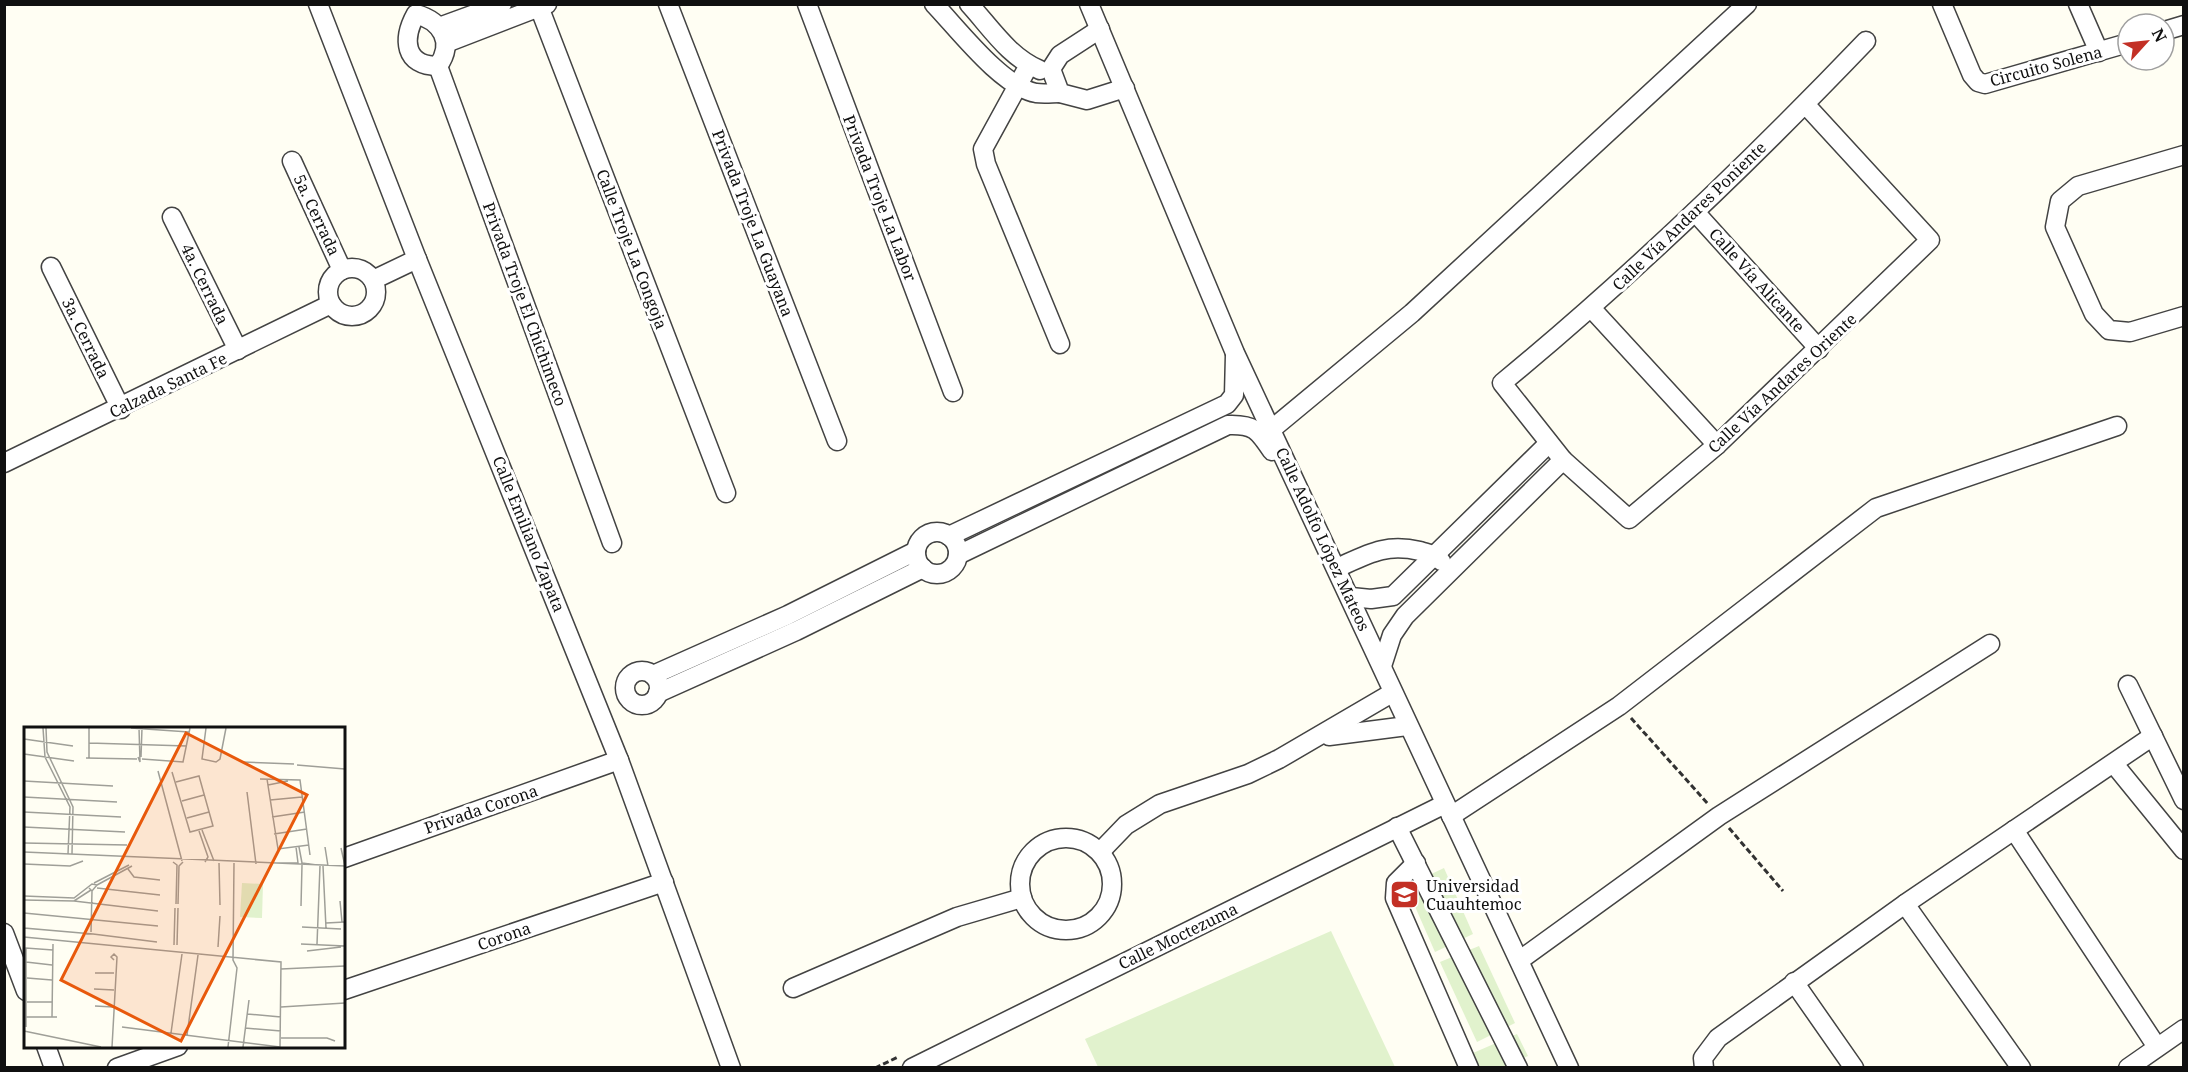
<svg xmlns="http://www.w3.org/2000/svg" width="2188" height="1072" font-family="'Noto Serif',serif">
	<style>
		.pitch { fill: #e1f2cd }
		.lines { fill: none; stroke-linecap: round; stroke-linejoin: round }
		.minor-casing { stroke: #434343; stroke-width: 21 }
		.path { stroke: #323232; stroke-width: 3; stroke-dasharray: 6 3; stroke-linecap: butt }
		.minor { stroke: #fff; stroke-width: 18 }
		.labels { text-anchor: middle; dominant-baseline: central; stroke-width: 6; stroke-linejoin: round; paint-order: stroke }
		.street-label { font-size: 16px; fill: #101010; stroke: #fff }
		.poi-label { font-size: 16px; fill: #101010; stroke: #fff; text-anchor: start }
		.inset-road { fill: none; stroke: #9f9f98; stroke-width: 1.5 }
		.view { fill: #e8590c; fill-opacity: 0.15; stroke: #e8590c; stroke-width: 3 }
		.inset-edge { fill: none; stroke: #101010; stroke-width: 3 }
	</style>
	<rect width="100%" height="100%" fill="#fffef3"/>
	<g class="pitch">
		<polygon points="1444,868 1473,934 1435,952 1406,886"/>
		<polygon points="1331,931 1395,1067 1098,1067 1085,1039"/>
		<polygon points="1479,946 1515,1023 1477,1042 1440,962"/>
		<polygon points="1517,1034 1528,1056 1502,1067 1480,1068 1473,1053"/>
	</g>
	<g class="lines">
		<defs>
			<g id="minor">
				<polyline points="318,4 417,259 619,760 731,1068"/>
				<polyline points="538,4 726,493"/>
				<polyline points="668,4 837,441"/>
				<polyline points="807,4 953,392"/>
				<path d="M934,4c24,25 68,83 102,89 8,1 17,0 24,0"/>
				<path d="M969,4c22,24 40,53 71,66"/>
				<polyline points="1089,4 1235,353 1569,1068"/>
				<polyline points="1942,4 1972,75 1978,82 1985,84 2128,43"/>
				<polyline points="2078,4 2099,52"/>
				<path d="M416,14c25,7 39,28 22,52 -34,0 -36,-27 -22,-52z"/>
				<polyline points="439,27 502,4"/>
				<polyline points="1100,29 1060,55 1051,69 1060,93 1087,100 1125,88"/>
				<polyline points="2164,31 2184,25"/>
				<polyline points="446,43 547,4"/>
				<polyline points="1029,65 983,149 986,164 1060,344"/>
				<polyline points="438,66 612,543"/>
				<path d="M1805,104l125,136 -213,205 -88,74 -66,-59 -61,-77c129,-106 249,-222 364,-342"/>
				<polyline points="2184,155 2078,186 2060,201 2055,227 2094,314 2109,330 2130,332 2184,316"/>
				<polyline points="292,161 342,270"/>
				<polyline points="1695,212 1819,349"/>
				<polyline points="172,217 238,350"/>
				<polyline points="51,267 121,409"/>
				<circle cx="352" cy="292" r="24"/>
				<polyline points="373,280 417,259"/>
				<polyline points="1592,309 1717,445"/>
				<polyline points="1272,429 1412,313 1747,4"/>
				<polyline points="4,463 331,304"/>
				<circle cx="937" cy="553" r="21"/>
				<polyline points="949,536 1227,404 1234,395 1235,355"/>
				<path d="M958,555l270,-130c26,-1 30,5 44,26"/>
				<path d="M1337,568c31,-14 48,-25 83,-17 9,3 14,3 21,10"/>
				<polyline points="1351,597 1371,599 1393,596 1549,443"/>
				<polyline points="1382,666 1392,635 1405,616 1563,460"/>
				<circle cx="642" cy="688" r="17"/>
				<polyline points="653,675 788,615 916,551"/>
				<polyline points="2128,685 2184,800"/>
				<polyline points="658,693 796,631 923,568"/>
				<polyline points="1329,736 1407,726"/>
				<polyline points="2114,764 2184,850"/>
				<polyline points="1451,816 1619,706 1876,508 2117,426"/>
				<polyline points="1397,827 1518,1068"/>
				<polyline points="2014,830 2157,1047"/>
				<circle cx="1066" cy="884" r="46"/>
				<polyline points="1100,852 1126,825 1160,804 1248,774 1279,759 1392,693"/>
				<polyline points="344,858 619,760"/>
				<polyline points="1416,863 1396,883 1395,898 1469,1068"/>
				<polyline points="1905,904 2021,1068"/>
				<polyline points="4,933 26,991"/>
				<polyline points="1520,960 1719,816 1990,644"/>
				<polyline points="1794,982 1854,1068"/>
				<polyline points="793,988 957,917 1022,898"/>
				<polyline points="344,990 664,882"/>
				<polyline points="46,1046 54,1068"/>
				<polyline points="117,1068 178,1046"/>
				<polyline points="912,1068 1445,804"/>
				<polyline points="1704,1068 1703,1058 1718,1038 1905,904 2153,736"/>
				<polyline points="2128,1068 2184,1029"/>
			</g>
		</defs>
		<use href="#minor" class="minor-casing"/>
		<g class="path">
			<polyline points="1631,718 1709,805"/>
			<polyline points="1729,828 1783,891"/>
			<polyline points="875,1068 898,1057"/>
		</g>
		<use href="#minor" class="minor"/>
	</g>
	<defs>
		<symbol id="university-square" viewBox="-11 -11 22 22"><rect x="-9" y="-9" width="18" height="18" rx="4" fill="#c33025" stroke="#fff"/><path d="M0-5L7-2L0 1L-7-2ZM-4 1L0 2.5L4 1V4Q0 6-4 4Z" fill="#fff"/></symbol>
	</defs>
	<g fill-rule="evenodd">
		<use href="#university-square" x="1388" y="878" width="33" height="33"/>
	</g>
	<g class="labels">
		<g class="street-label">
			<text transform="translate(2046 66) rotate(-15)">Circuito Solena</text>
			<text transform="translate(880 198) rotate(69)">Privada Troje La Labor</text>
			<text transform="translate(317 215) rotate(65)">5a. Cerrada</text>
			<text transform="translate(1689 216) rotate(-44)">Calle Vía Andares Poniente</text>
			<text transform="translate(753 223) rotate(69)">Privada Troje La Guayana</text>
			<text transform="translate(632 249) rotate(69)">Calle Troje La Congoja</text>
			<text transform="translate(1757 280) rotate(48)">Calle Vía Alicante</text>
			<text transform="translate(205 284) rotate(64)">4a. Cerrada</text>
			<text transform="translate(525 304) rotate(70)">Privada Troje El Chichimeco</text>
			<text transform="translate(86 338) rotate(64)">3a. Cerrada</text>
			<text transform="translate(1782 383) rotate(-43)">Calle Vía Andares Oriente</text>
			<text transform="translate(168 385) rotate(-26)">Calzada Santa Fe</text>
			<text transform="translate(529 534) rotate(68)">Calle Emiliano Zapata</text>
			<text transform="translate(1323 539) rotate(65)">Calle Adolfo López Mateos</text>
			<text transform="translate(481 809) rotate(-19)">Privada Corona</text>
			<text transform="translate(504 936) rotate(-19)">Corona</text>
			<text transform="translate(1178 936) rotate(-26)">Calle Moctezuma</text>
		</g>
		<g class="poi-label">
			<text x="1426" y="886">Universidad<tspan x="1426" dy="18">Cuauhtemoc</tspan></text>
		</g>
	</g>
	<g transform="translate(24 727)">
		<rect width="321" height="321" fill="#fffef3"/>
		<path d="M218,156l21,1 -1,34 -22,-1z" fill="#e1f2cd"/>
		<path class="inset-road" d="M19,1l2,29 25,50 -2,47M22,1l1,24 26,55 -1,47M65,1v30M107,1l58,4M182,1l-4,31 14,3 4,-3 6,-31M0,12l49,7M65,16l98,3M0,27l50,7M114,30l2,5 -1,-34M117,30l1,-29M62,31l51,1M118,32l41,3 7,-34M218,35l52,2M273,38l48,4M134,44l24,90M148,45l18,60 23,-6 -14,-50 -23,6M236,52l40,1 10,75M243,52l11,70 31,-4M0,54l89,5M244,58l20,-4M223,65l9,72M0,70l93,5M246,73l32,-3M158,74l22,-6M0,85l97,5M248,90l33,-5M163,91l22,-6M0,100l101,5M178,103l12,31M175,104l9,26 -3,5M250,107l33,-5M0,116l103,2M275,120l3,16 15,2M301,120l3,19M317,121l4,18M0,125l321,14M149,135l4,3 -1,39M195,136l1,42M249,136h25l-2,-16M0,137l46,2 13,-5M299,139l3,62M104,142l6,8 26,3M70,156l35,-18M73,158l35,-19M73,161l63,7M0,169l50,2 18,-14 5,1 -5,6 -3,-3M0,173l50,1 17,-11M50,174l84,10M316,174l2,21M154,177l1,-38 4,-4M277,179l1,-41M0,186l134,13M0,192v9l69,6h-7M302,196l19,-1M278,200l39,2M67,205l1,-41M69,207l64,8M0,210l257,25 -1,85 -158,-20M277,217l44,2M293,217l3,-78M150,218l1,-37M153,218l1,-37M194,220l2,-31M283,224l34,-4M2,235l26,3M257,242l64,-3M71,246h19M3,251l25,2M70,262l20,1M3,275h25M71,279l18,1M257,280l64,-4M223,287l34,3M2,290h31M28,290l1,-73M2,300v-79l27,2M221,301l36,3M0,304l77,16M147,306l11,-79M163,308l11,-80M257,311h46l8,3M88,320l5,-90 -3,-3 -3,3 3,3M204,320l9,-79 -4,-8 1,-97M219,320l6,-47"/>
		<path class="view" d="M162,6l121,62 -126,246 -120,-61z"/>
		<rect width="321" height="321" class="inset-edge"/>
	</g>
	<rect width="2188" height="1072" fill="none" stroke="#101010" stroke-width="12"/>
	<g transform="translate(2146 42) rotate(63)"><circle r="28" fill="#ffffff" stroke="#9f9f9f" stroke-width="1.5"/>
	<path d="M0-4.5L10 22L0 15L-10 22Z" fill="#c33025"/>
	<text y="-9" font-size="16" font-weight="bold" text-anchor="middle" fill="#101010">N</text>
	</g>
</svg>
